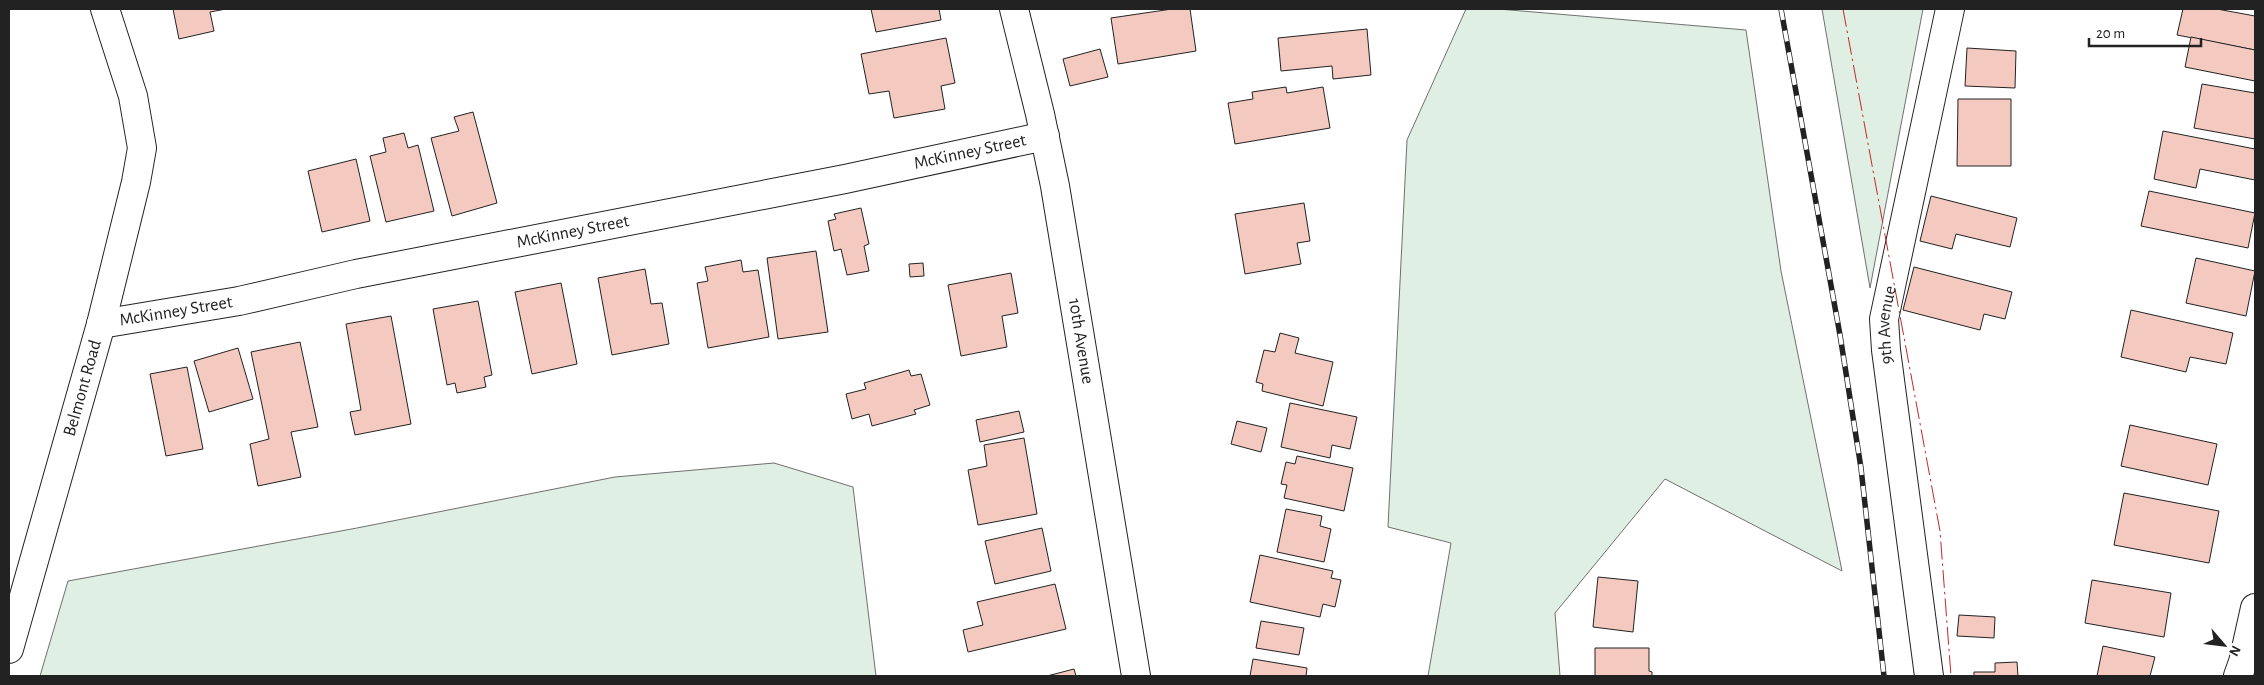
<svg xmlns="http://www.w3.org/2000/svg" width="2264" height="685" font-family="'Alegreya Sans',sans-serif">
	<style>
		.green { fill: #e0efe3; stroke: #6f6f6f }
		.building { fill: #f3c9c0; stroke: #222 }
		.lines { fill: none; stroke-linecap: round; stroke-linejoin: round }
		.minor-casing { stroke: #222; stroke-width: 30 }
		.minor { stroke: #fff; stroke-width: 28 }
		.rail-casing { stroke: #222; stroke-width: 5.5 }
		.rail { stroke: #fff; stroke-width: 4; stroke-dasharray: 11; stroke-linecap: butt }
		.power { stroke: #c62828; stroke-width: 1; stroke-dasharray: 18 4 2.5 4; stroke-linecap: butt }
		.labels { text-anchor: middle; dominant-baseline: central; stroke-width: 4; stroke-linejoin: round; paint-order: stroke }
		.street-label { font-size: 18px; fill: #222; stroke: #fff }
	</style>
	<rect width="100%" height="100%" fill="#fff"/>
	<g class="green">
		<polygon points="1466,9 1498,9 1746,30 1781,271 1842,571 1665,479 1555,613 1560,676 1428,676 1451,543 1388,527 1407,140"/>
		<polygon points="1822,9 1923,9 1870,288"/>
		<polygon points="774,463 853,487 876,676 40,676 68,581 357,528 615,477"/>
	</g>
	<g class="building">
		<polygon points="173,9 226,9 210,12 214,31 179,39"/>
		<polygon points="871,9 939,9 941,20 876,32"/>
		<polygon points="1172,9 1190,9 1196,51 1118,64 1111,18"/>
		<polygon points="2183,9 2217,9 2255,16 2255,50 2177,35"/>
		<polygon points="1367,29 1371,75 1333,79 1332,66 1281,71 1278,38"/>
		<polygon points="2191,37 2255,50 2255,81 2185,67"/>
		<polygon points="946,38 955,83 941,86 945,109 894,118 889,91 869,94 861,54"/>
		<polygon points="1967,48 2016,51 2015,88 1965,86"/>
		<polygon points="1100,49 1108,77 1070,86 1063,59"/>
		<polygon points="2202,84 2255,93 2255,139 2194,128"/>
		<polygon points="1286,87 1287,93 1323,87 1330,128 1235,144 1228,103 1253,99 1252,92"/>
		<polygon points="1958,99 2011,99 2011,166 1957,166"/>
		<polygon points="473,112 497,203 452,216 431,138 459,131 454,117"/>
		<polygon points="2163,131 2255,149 2255,180 2200,169 2196,188 2154,179"/>
		<polygon points="404,133 408,148 418,145 434,211 386,222 370,156 386,152 383,138"/>
		<polygon points="356,159 370,221 322,232 308,171"/>
		<polygon points="2149,191 2255,213 2248,248 2141,226"/>
		<polygon points="1931,196 2017,218 2010,247 1956,234 1952,249 1920,241"/>
		<polygon points="1304,203 1310,241 1297,243 1301,264 1245,274 1235,214"/>
		<polygon points="861,208 869,244 864,246 869,271 847,275 841,249 834,251 828,221 836,219 834,214"/>
		<polygon points="816,251 828,332 778,339 767,258"/>
		<polygon points="2196,258 2255,271 2246,316 2186,303"/>
		<polygon points="741,260 743,272 758,270 769,337 708,348 697,283 708,281 705,267"/>
		<polygon points="923,263 924,276 910,277 909,264"/>
		<polygon points="1914,267 2012,292 2005,319 1984,314 1980,330 1903,310"/>
		<polygon points="645,269 651,304 662,303 669,344 612,355 598,278"/>
		<polygon points="1011,273 1018,313 1002,316 1007,347 961,356 948,285"/>
		<polygon points="561,283 577,364 532,374 515,292"/>
		<polygon points="478,301 492,375 484,377 486,387 457,393 455,383 447,385 433,309"/>
		<polygon points="2131,310 2233,333 2226,364 2190,357 2186,372 2121,357"/>
		<polygon points="391,316 411,424 355,435 350,412 361,410 346,324"/>
		<polygon points="1280,333 1299,338 1295,353 1333,362 1323,406 1262,391 1263,384 1256,382 1264,350 1275,352"/>
		<polygon points="300,342 318,427 291,432 301,477 258,486 250,444 269,439 251,352"/>
		<polygon points="238,348 253,399 209,412 194,361"/>
		<polygon points="187,367 203,449 166,456 150,374"/>
		<polygon points="909,370 911,376 921,374 930,405 914,410 916,414 872,426 869,414 852,419 846,394 866,389 864,383"/>
		<polygon points="1290,403 1357,417 1350,449 1332,445 1330,458 1281,447"/>
		<polygon points="1019,411 1024,432 980,442 976,420"/>
		<polygon points="1237,421 1267,428 1261,452 1231,444"/>
		<polygon points="2130,425 2217,444 2208,485 2121,466"/>
		<polygon points="1024,438 1037,514 978,525 968,470 987,466 984,445"/>
		<polygon points="1297,456 1353,468 1344,511 1284,498 1287,485 1281,484 1286,462 1295,464"/>
		<polygon points="2124,493 2219,511 2209,563 2114,545"/>
		<polygon points="1286,509 1322,516 1320,526 1331,529 1324,562 1277,552"/>
		<polygon points="1042,528 1051,571 995,584 985,541"/>
		<polygon points="1260,555 1333,571 1331,578 1341,580 1335,607 1323,604 1320,617 1250,602"/>
		<polygon points="1598,577 1638,581 1633,632 1593,627"/>
		<polygon points="2092,580 2171,593 2164,637 2085,623"/>
		<polygon points="1055,584 1066,629 968,652 963,630 983,625 977,602"/>
		<polygon points="1959,615 1995,617 1994,638 1957,636"/>
		<polygon points="1261,621 1304,628 1299,655 1256,648"/>
		<polygon points="2103,646 2155,657 2150,676 2097,676"/>
		<polygon points="1595,648 1649,648 1649,671 1652,672 1652,676 1595,676"/>
		<polygon points="1253,659 1307,668 1306,676 1250,676"/>
		<polygon points="2017,662 2018,676 1974,676 1974,672 1995,672 1995,663"/>
		<polygon points="1074,669 1076,676 1047,676"/>
	</g>
	<g class="lines">
		<defs>
			<g id="minor">
				<path id="s1" d="M1014,9l26,105 15,72 81,490"/>
				<path id="s2" d="M101,324l138,-23 117,-27 489,-95 200,-43"/>
				<path id="s3" d="M9,649l92,-325 35,-142 6,-34 -9,-52 -28,-87"/>
				<path id="s4" d="M1929,676l-43,-326 -2,-31 66,-310"/>
				<polyline points="2238,676 2243,662 2255,608"/>
			</g>
		</defs>
		<use href="#minor" class="minor-casing"/>
		<use href="#minor" class="minor"/>
		<defs>
			<polyline id="rail" points="1781,9 1840,335 1861,468 1884,676"/>
		</defs>
		<use href="#rail" class="rail-casing"/>
		<use href="#rail" class="rail"/>
		<polyline class="power" points="1843,9 1940,531 1951,676"/>
	</g>
	<g class="labels">
		<g class="street-label">
			<text stroke="none"><textPath href="#s2" startOffset="886">McKinney Street</textPath></text>
			<text stroke="none"><textPath href="#s2" startOffset="481">McKinney Street</textPath></text>
			<text stroke="none"><textPath href="#s2" startOffset="76">McKinney Street</textPath></text>
			<text stroke="none"><textPath href="#s4" startOffset="354">9th Avenue</textPath></text>
			<text stroke="none"><textPath href="#s1" startOffset="339">10th Avenue</textPath></text>
			<text stroke="none"><textPath href="#s3" startOffset="271">Belmont Road</textPath></text>
		</g>
	</g>
	<rect width="2264" height="685" fill="none" stroke="#222222" stroke-width="20"/>
	<g transform="translate(2224 645) rotate(118)" stroke="#ffffff" stroke-width="4" paint-order="stroke">
	<path d="M0-4L9 19L0 12L-9 19Z" fill="#222222"/>
	<text y="-8" font-size="14" font-weight="bold" text-anchor="middle" fill="#222222">N</text>
	</g>
	<path d="M2089 38v8h112v-8" fill="none" stroke="#222222" stroke-width="2.5"/>
	<text x="2096" y="38" font-size="15" fill="#222222" stroke="#ffffff" stroke-width="4" paint-order="stroke">20 m</text>
</svg>
